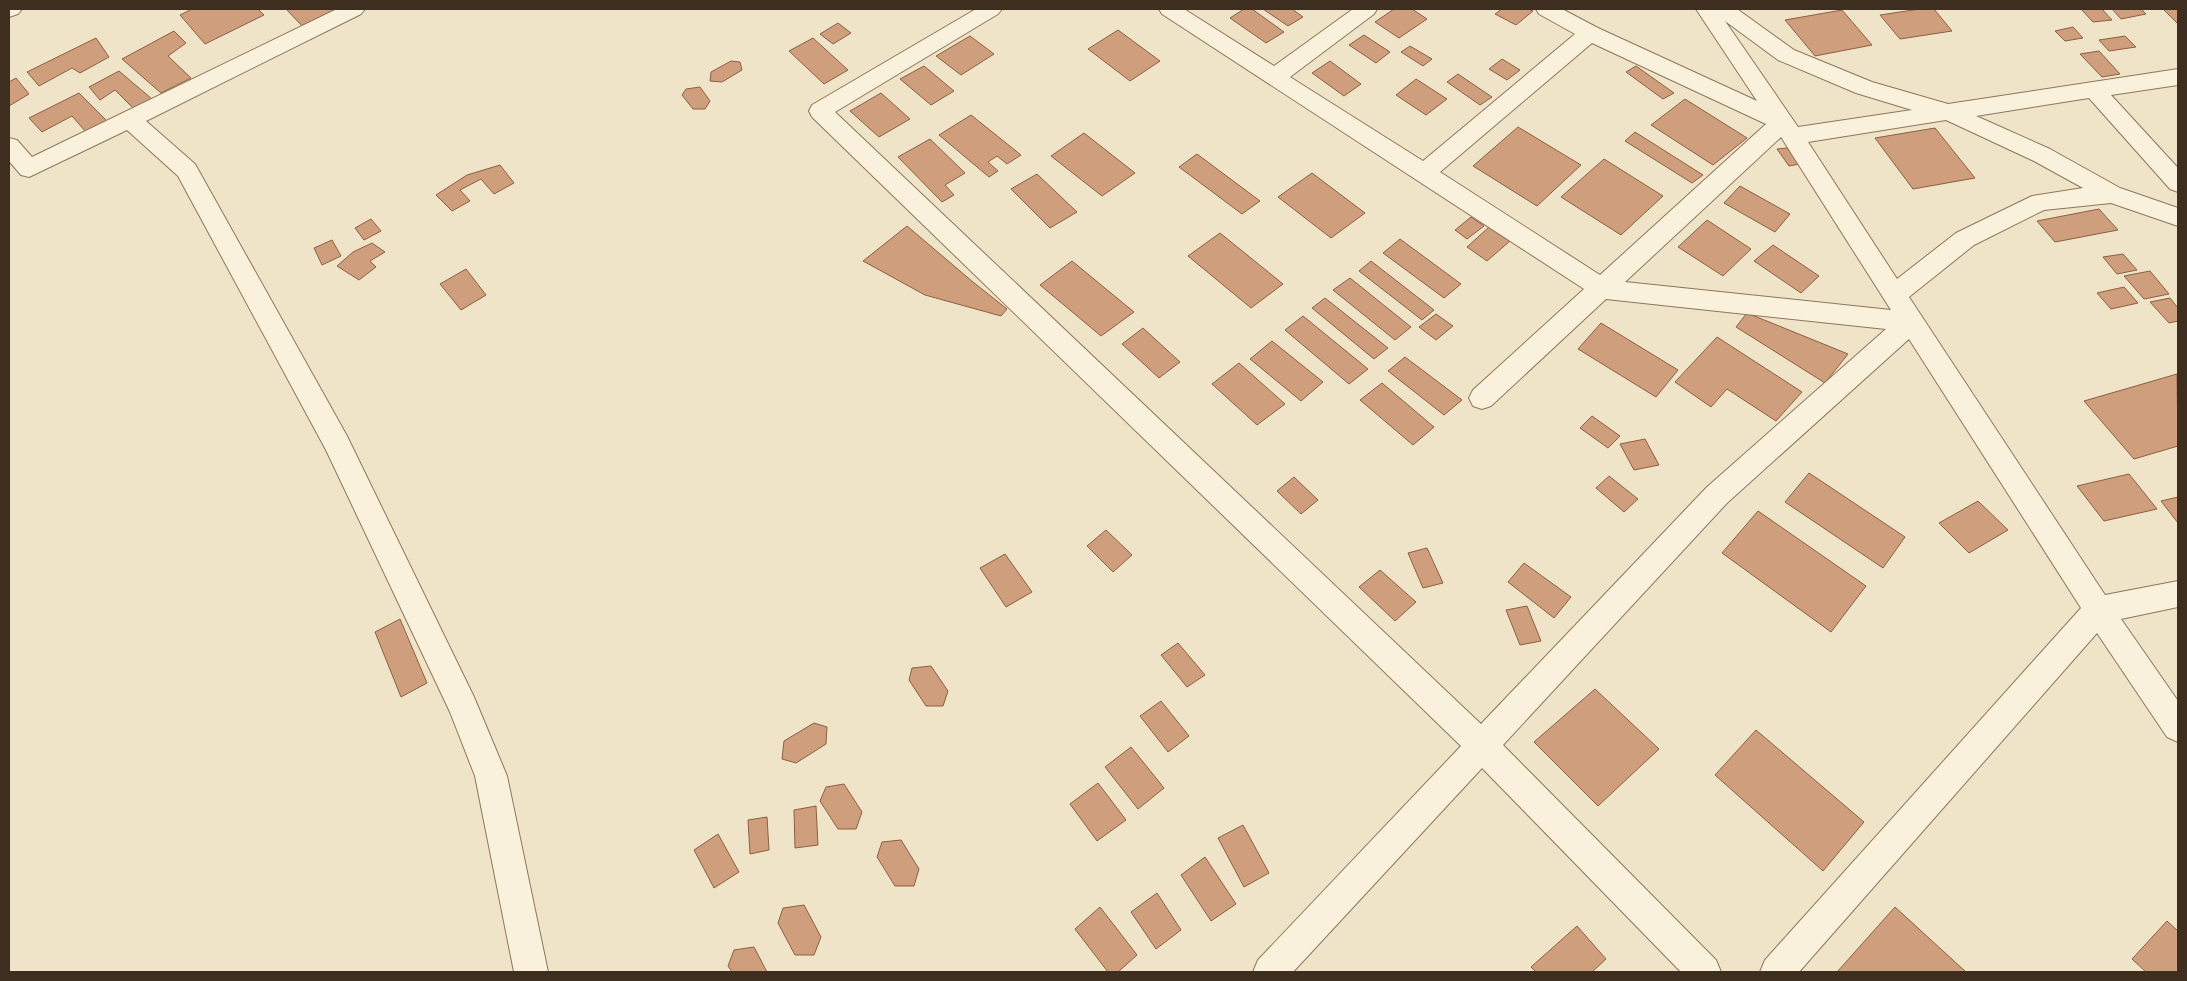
<svg xmlns="http://www.w3.org/2000/svg" width="2187" height="981" font-family="Bitter,serif">
	<style>
		.building { fill: #cf9f7d; stroke: #8d5f41 }
		.lines { fill: none; stroke-linecap: round; stroke-linejoin: round }
		.minor-casing { stroke: #8d765c; stroke-width: 2 }
		.minor { fill: #faf1dc; fill-rule: evenodd }
	</style>
	<rect width="100%" height="100%" fill="#f0e4c8"/>
	<g class="building">
		<polygon points="192,9 258,9 264,15 205,44 180,15"/>
		<polygon points="286,9 343,9 304,28"/>
		<polygon points="1244,9 1252,9 1284,32 1266,43 1230,18"/>
		<polygon points="1263,9 1292,9 1303,17 1288,26"/>
		<polygon points="1394,9 1412,9 1427,19 1399,38 1375,22"/>
		<polygon points="1502,9 1528,9 1533,11 1516,25 1495,14"/>
		<polygon points="1920,9 1934,9 1952,31 1900,39 1880,15"/>
		<polygon points="2081,9 2102,9 2112,20 2093,22"/>
		<polygon points="2112,9 2141,9 2146,14 2121,19"/>
		<polygon points="2163,9 2178,9 2178,24"/>
		<polygon points="1842,10 1872,45 1815,56 1785,20"/>
		<polygon points="838,23 851,33 833,44 820,34"/>
		<polygon points="2073,27 2083,38 2065,41 2055,31"/>
		<polygon points="1118,30 1160,61 1130,81 1088,49"/>
		<polygon points="174,31 186,43 168,56 191,78 161,93 122,59"/>
		<polygon points="1364,35 1390,52 1376,63 1349,45"/>
		<polygon points="970,36 994,54 961,75 936,56"/>
		<polygon points="2125,36 2136,47 2109,51 2099,40"/>
		<polygon points="96,38 109,57 80,73 72,68 39,86 27,72"/>
		<polygon points="813,38 848,70 824,84 789,51"/>
		<polygon points="1410,46 1432,59 1423,66 1401,52"/>
		<polygon points="2099,51 2120,74 2102,77 2080,54"/>
		<polygon points="1502,59 1520,70 1507,80 1489,69"/>
		<polygon points="731,61 740,62 742,70 722,82 710,81 711,72"/>
		<polygon points="1330,61 1361,84 1344,96 1312,73"/>
		<polygon points="924,66 954,91 931,105 900,79"/>
		<polygon points="1636,66 1674,93 1663,99 1626,72"/>
		<polygon points="119,71 152,99 134,109 115,90 100,100 89,87"/>
		<polygon points="1458,74 1492,97 1480,105 1447,82"/>
		<polygon points="16,78 29,94 9,106 9,82"/>
		<polygon points="1416,79 1447,99 1426,115 1396,95"/>
		<polygon points="700,87 710,101 705,109 693,109 682,95 686,89"/>
		<polygon points="79,93 107,121 86,132 72,116 42,132 29,118"/>
		<polygon points="881,93 910,119 879,137 850,111"/>
		<polygon points="1685,99 1747,138 1713,165 1651,125"/>
		<polygon points="971,115 1021,155 1007,164 997,156 988,162 998,171 989,177 939,135"/>
		<polygon points="1518,127 1581,165 1537,206 1473,166"/>
		<polygon points="1935,128 1975,178 1913,189 1875,138"/>
		<polygon points="1635,132 1703,175 1692,183 1625,141"/>
		<polygon points="1084,133 1135,173 1102,196 1051,156"/>
		<polygon points="930,139 965,173 945,185 954,195 942,202 898,157"/>
		<polygon points="1787,148 1800,164 1789,166 1777,149"/>
		<polygon points="1197,154 1260,201 1242,214 1179,167"/>
		<polygon points="1604,159 1663,196 1621,235 1561,197"/>
		<polygon points="500,165 514,183 494,194 481,179 460,190 470,201 452,211 436,195 467,175"/>
		<polygon points="1312,173 1365,213 1331,238 1278,197"/>
		<polygon points="1037,174 1077,212 1050,228 1011,189"/>
		<polygon points="1740,186 1790,214 1775,232 1724,203"/>
		<polygon points="2099,209 2118,230 2055,242 2037,221"/>
		<polygon points="1471,217 1484,226 1467,239 1455,230"/>
		<polygon points="371,219 381,231 364,240 355,228"/>
		<polygon points="1707,220 1751,249 1723,276 1678,247"/>
		<polygon points="907,226 973,282 1007,309 1001,316 925,295 863,261"/>
		<polygon points="1489,227 1510,241 1487,261 1467,247"/>
		<polygon points="1220,233 1283,284 1251,308 1188,256"/>
		<polygon points="1400,239 1461,284 1444,298 1383,253"/>
		<polygon points="332,240 341,256 322,265 314,248"/>
		<polygon points="372,243 385,252 370,261 376,267 359,280 337,266 353,252"/>
		<polygon points="1773,245 1819,276 1801,293 1754,261"/>
		<polygon points="2123,254 2137,270 2117,274 2103,257"/>
		<polygon points="1072,261 1134,312 1101,336 1040,285"/>
		<polygon points="1371,261 1434,310 1422,320 1359,271"/>
		<polygon points="466,269 486,295 461,310 440,284"/>
		<polygon points="2150,271 2169,294 2144,299 2124,276"/>
		<polygon points="1350,278 1411,327 1395,340 1333,290"/>
		<polygon points="2124,287 2138,303 2111,309 2097,293"/>
		<polygon points="1325,298 1388,348 1374,359 1312,308"/>
		<polygon points="2170,298 2178,308 2178,321 2169,323 2150,302"/>
		<polygon points="1747,313 1848,354 1825,383 1736,327"/>
		<polygon points="1436,314 1453,326 1436,340 1419,327"/>
		<polygon points="1303,316 1368,369 1349,384 1285,330"/>
		<polygon points="1601,323 1678,370 1656,397 1578,349"/>
		<polygon points="1143,328 1180,362 1159,378 1122,344"/>
		<polygon points="1717,337 1802,392 1776,421 1727,389 1711,407 1675,382"/>
		<polygon points="1272,341 1323,382 1301,401 1250,359"/>
		<polygon points="1405,357 1462,400 1444,415 1388,371"/>
		<polygon points="1239,363 1285,404 1257,425 1212,384"/>
		<polygon points="2177,374 2178,446 2134,459 2084,401"/>
		<polygon points="1382,383 1434,427 1413,445 1360,400"/>
		<polygon points="1592,416 1620,436 1608,448 1580,428"/>
		<polygon points="1645,439 1659,465 1634,470 1620,444"/>
		<polygon points="1809,473 1905,537 1883,568 1785,502"/>
		<polygon points="2129,474 2157,509 2104,521 2077,486"/>
		<polygon points="1609,476 1638,499 1624,512 1596,488"/>
		<polygon points="1294,477 1318,500 1301,514 1277,491"/>
		<polygon points="2178,497 2178,523 2161,501"/>
		<polygon points="1978,501 2008,530 1969,553 1939,523"/>
		<polygon points="1758,511 1866,586 1831,632 1722,553"/>
		<polygon points="1106,530 1132,555 1113,572 1087,546"/>
		<polygon points="1427,548 1443,583 1423,588 1408,553"/>
		<polygon points="1005,554 1032,592 1006,607 980,568"/>
		<polygon points="1524,563 1571,597 1554,618 1508,582"/>
		<polygon points="1380,570 1416,602 1395,621 1359,587"/>
		<polygon points="1527,606 1541,641 1520,645 1506,610"/>
		<polygon points="400,619 427,683 401,697 375,632"/>
		<polygon points="1178,643 1205,675 1187,687 1161,655"/>
		<polygon points="931,666 948,691 943,706 926,706 909,680 912,668"/>
		<polygon points="1595,689 1659,749 1598,806 1534,742"/>
		<polygon points="1161,701 1189,736 1168,752 1140,716"/>
		<polygon points="814,723 827,727 826,744 796,763 782,759 784,741"/>
		<polygon points="1756,730 1864,822 1823,871 1715,775"/>
		<polygon points="1131,747 1164,788 1138,809 1105,767"/>
		<polygon points="1098,783 1126,820 1097,841 1070,804"/>
		<polygon points="844,784 862,812 856,829 838,829 820,801 826,787"/>
		<polygon points="816,806 818,845 795,848 794,810"/>
		<polygon points="767,817 769,850 750,854 748,820"/>
		<polygon points="1243,825 1269,873 1244,887 1218,838"/>
		<polygon points="718,834 739,872 714,888 694,850"/>
		<polygon points="901,840 919,869 914,886 895,886 877,857 882,842"/>
		<polygon points="1205,857 1236,904 1211,921 1181,875"/>
		<polygon points="1157,893 1181,930 1156,949 1131,912"/>
		<polygon points="804,905 821,937 814,955 795,955 778,923 783,908"/>
		<polygon points="1100,907 1137,955 1118,972 1108,972 1075,929"/>
		<polygon points="1895,907 1966,972 1837,972"/>
		<polygon points="2167,921 2178,931 2178,972 2146,972 2132,959"/>
		<polygon points="1577,926 1606,959 1592,972 1536,972 1531,967"/>
		<polygon points="754,947 767,972 732,972 728,966 734,950"/>
	</g>
	<g class="lines">
		<defs>
			<g id="minor">
				<polygon points="9,9 22,9 18,14 9,17"/>
				<polygon points="337,9 365,9 361,14 146,121 195,164 347,436 474,697 507,776 548,972 514,972 475,776 450,712 326,450 178,176 127,130 29,177 21,175 9,161 9,138 17,140 32,157"/>
				<path d="M976,9h26l-4,5 -163,98 646,612 226,-237 179,-158 -280,-30 -115,107 -9,3 -9,-3 -4,-8 4,-8 111,-101 -422,-275 -3,-5h25l90,57 79,-57h24l-3,5 -84,63 133,84 152,-127 -36,-20 -3,-5h26l36,19 159,73 -61,-92h41l57,41 78,32 76,22 230,-35v16l-67,10 67,73v24l-8,-3 -81,-91 -113,18 74,33 70,39 58,20v18l-67,-23 -67,7 -70,35 -65,52 196,298 73,-14v26l-57,12 57,82v41l-11,-5 -70,-104 -298,339h-39l5,-12 316,-352 -172,-269 -182,164 -224,242 213,215 5,12h-40l-199,-204 -189,204h-40l5,-12 203,-214 -649,-629 -3,-6 3,-6zM1725,21l53,39 78,33 56,17 -114,17zM1592,43l174,81 -166,151 -160,-103zM1946,120l88,41 49,27 -51,8 -76,37 -59,46 -89,-137zM1781,137l110,173 -266,-28z"/>
			</g>
		</defs>
		<use href="#minor" class="minor-casing"/>
		<use href="#minor" class="minor"/>
	</g>
	<rect width="2187" height="981" fill="none" stroke="#3d2e20" stroke-width="20"/>
</svg>
